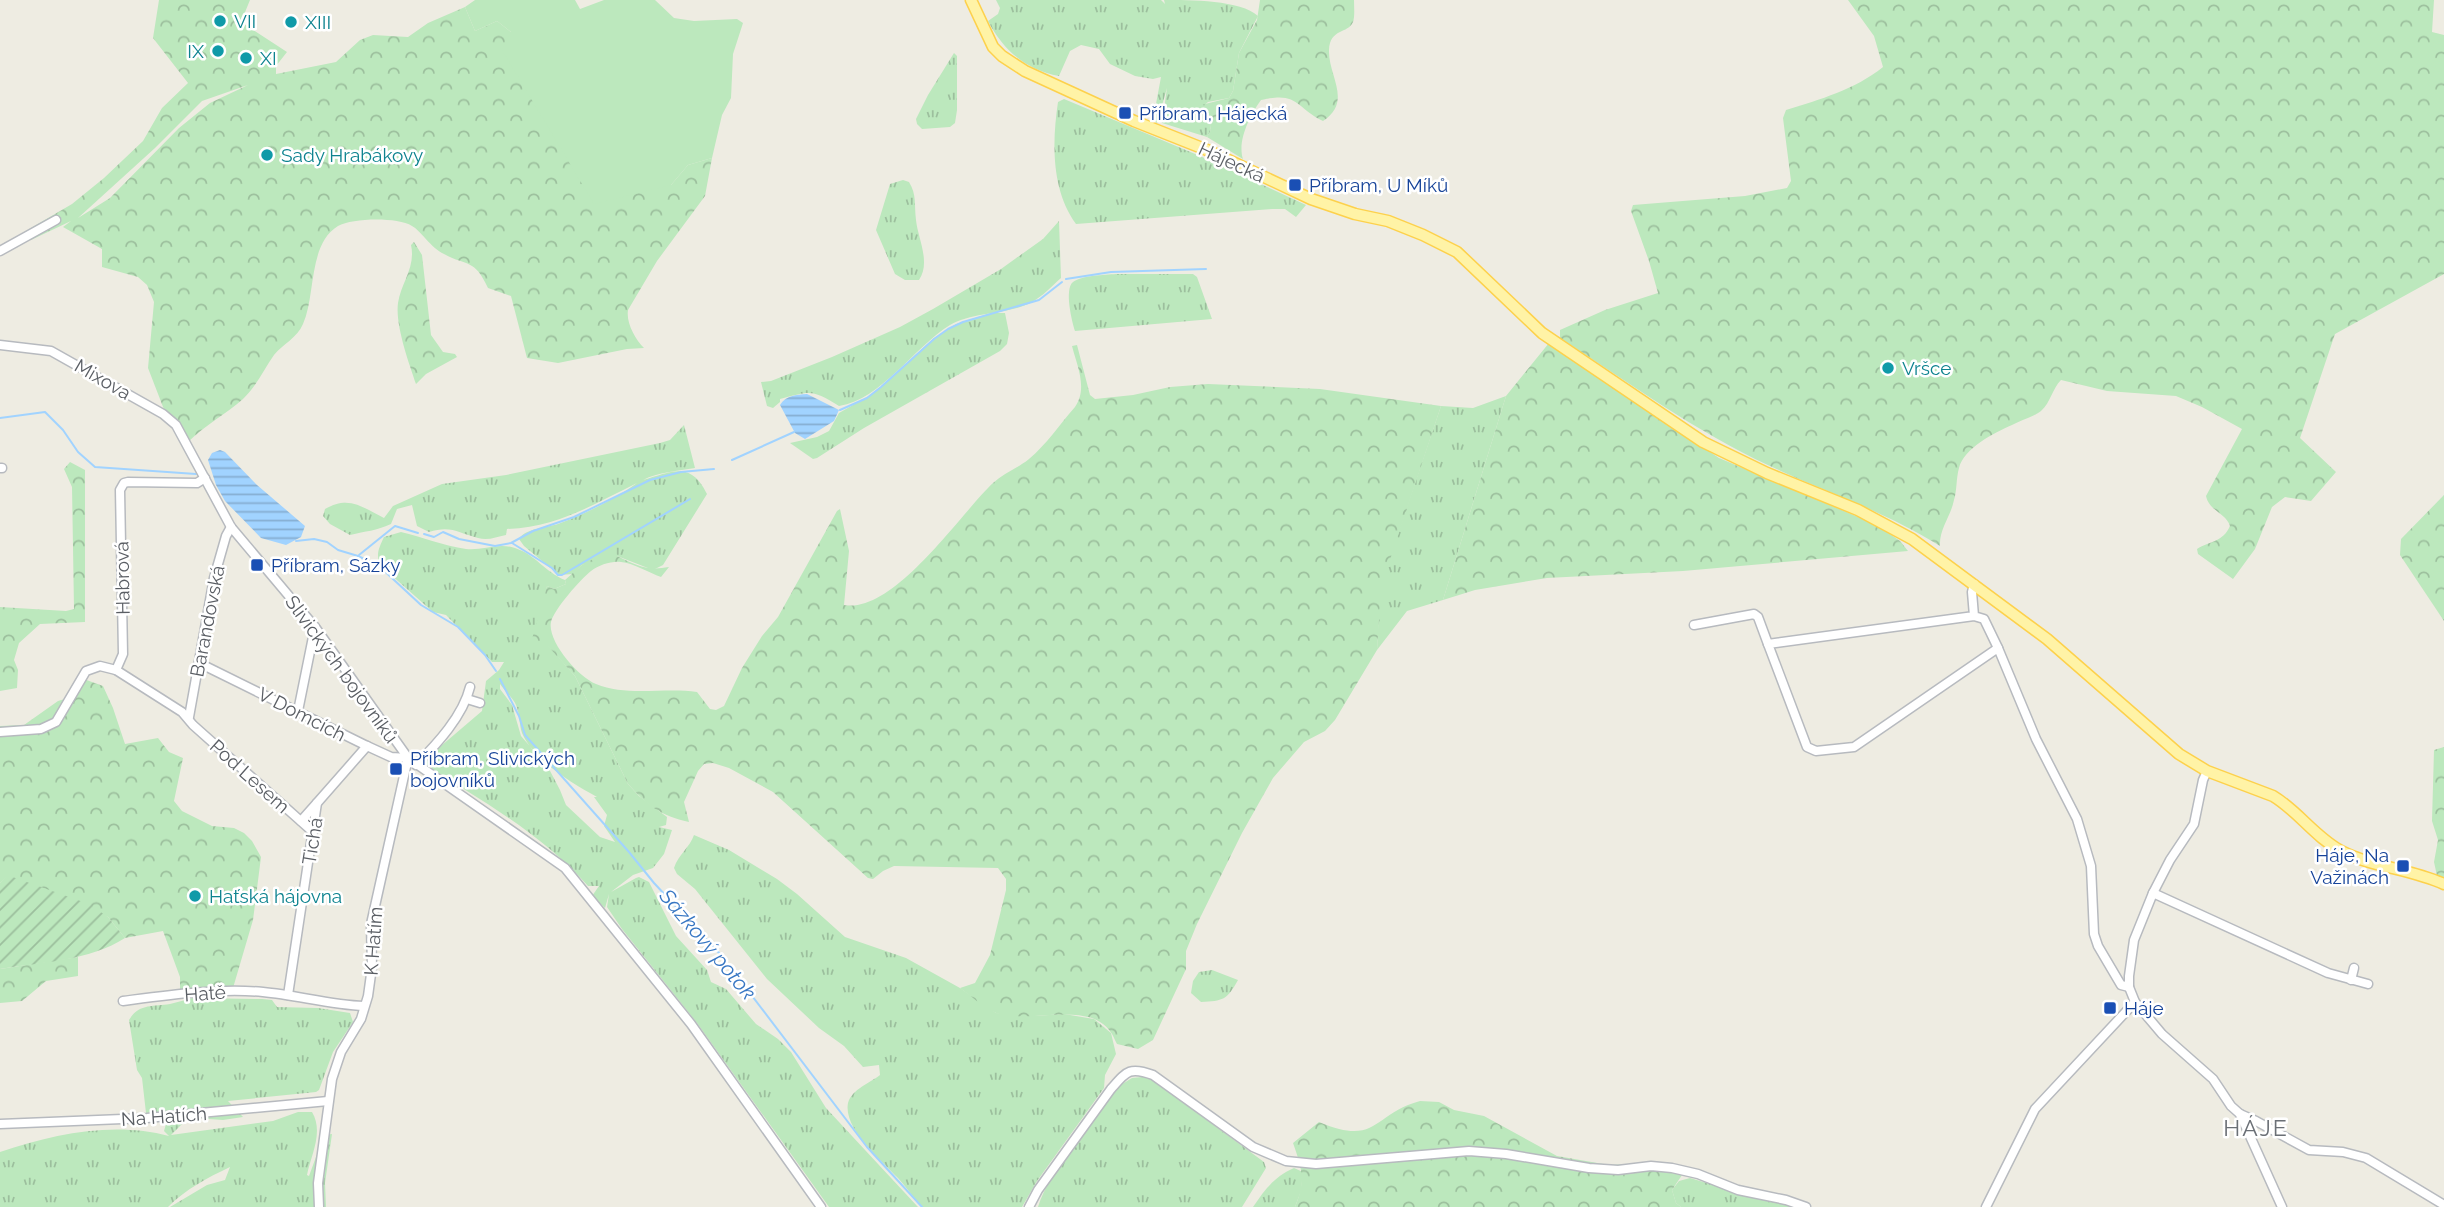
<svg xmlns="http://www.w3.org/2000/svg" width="2444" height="1207" font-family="Raleway,sans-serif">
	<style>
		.grass { fill: url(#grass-tufts); fill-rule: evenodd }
		.forest { fill: url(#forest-crowns); fill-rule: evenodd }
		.park { fill: #bce8bd }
		.garden { fill: url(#garden-furrows) }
		.water { fill: url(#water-rules) }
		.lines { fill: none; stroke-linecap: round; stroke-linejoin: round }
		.stream { stroke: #a1d3ff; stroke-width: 2 }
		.minor-casing { stroke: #b7babf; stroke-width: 11 }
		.major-casing { stroke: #fdd14c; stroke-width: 13 }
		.minor { stroke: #fff; stroke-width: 8 }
		.major { stroke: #fff3a6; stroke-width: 10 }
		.culture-dot { fill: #0f9aa8; stroke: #fff; stroke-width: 2.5 }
		.transit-dot { fill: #1a4fb4; stroke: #fff; stroke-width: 2.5 }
		.labels { text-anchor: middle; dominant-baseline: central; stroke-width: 5; stroke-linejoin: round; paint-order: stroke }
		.culture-label { font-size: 19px; fill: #0d838f; stroke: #fff; text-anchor: start }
		.transit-label { font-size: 19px; fill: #164399; stroke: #fff; text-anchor: start }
		.street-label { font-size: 19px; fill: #5a5e64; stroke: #fff }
		.water-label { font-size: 21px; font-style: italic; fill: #3877c3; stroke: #fff }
		.quarter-label { font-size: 23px; letter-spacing: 2px; fill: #6b7076; stroke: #fff }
	</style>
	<defs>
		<pattern id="grass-tufts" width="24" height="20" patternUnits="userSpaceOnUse" patternTransform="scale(1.75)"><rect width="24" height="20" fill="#bce8bd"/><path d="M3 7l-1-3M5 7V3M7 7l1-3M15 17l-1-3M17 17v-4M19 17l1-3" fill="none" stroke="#9cbf9d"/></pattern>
		<pattern id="forest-crowns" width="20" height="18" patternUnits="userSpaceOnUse" patternTransform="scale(1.75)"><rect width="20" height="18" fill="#bce8bd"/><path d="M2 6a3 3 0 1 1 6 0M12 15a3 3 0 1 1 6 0" fill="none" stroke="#9cbf9d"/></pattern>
		<pattern id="garden-furrows" width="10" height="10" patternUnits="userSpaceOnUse" patternTransform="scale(1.75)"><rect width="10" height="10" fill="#bce8bd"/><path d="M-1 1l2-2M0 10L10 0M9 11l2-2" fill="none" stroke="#9cbf9d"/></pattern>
		<pattern id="water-rules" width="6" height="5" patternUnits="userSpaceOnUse" patternTransform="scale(1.75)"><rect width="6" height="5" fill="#a1d3ff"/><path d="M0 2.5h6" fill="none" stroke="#86aed2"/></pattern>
	</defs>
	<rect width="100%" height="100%" fill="#eeece2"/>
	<g class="grass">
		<path d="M996,0h165l4,4 -1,-4c26,0 77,0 94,16l-19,37 -6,38 -4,7 -21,4 -14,12 17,11 -1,7 -3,5 -45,-14 5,-35 -10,35 -4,-3 8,-43 -8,2 -18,-3 -25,-12 -11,-15 -18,-4 -11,6 -11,25c-33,-6 -56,-26 -71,-55l10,-7 2,-6z"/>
		<polygon points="954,53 957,56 957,110 955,123 950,127 922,129 917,124 916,119 928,95"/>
		<path d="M1064,99l136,57 106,49 -10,12 -11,-8h-13l-196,15c-25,-34 -24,-82 -18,-122z"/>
		<path d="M903,180l6,2c8,13 5,23 7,38 2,19 15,42 3,60h-14l-10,-6 -19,-44 14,-46z"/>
		<path d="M1059,221l2,57c-9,8 -18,18 -29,24 -23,13 -58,9 -82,23 -37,23 -68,74 -111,81 -27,-17 -29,-15 -59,-7v3l-7,6 -6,-2 -6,-24 10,-1 61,-24 68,-30 33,-18 68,-40 42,-30z"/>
		<path d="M1116,274h77l4,3 15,42 -137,12c-3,-9 -11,-42 -2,-49 10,-7 31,-7 43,-8z"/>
		<polygon points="991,313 1005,313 1009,333 1007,344 1000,351 864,428 817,458 813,459 790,443 817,437 829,431 839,413 874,393 934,338 956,324"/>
		<polygon points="1506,396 1443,600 1407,611 1377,650 1380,587 1441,406 1473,408"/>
		<path d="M684,425l11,43c-17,3 -37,4 -52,12 30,-9 48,-19 64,14l-44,71 -10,5 -36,-14 -35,9 -9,9 -14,1 -35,-29 -5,-7c7,-11 27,-11 39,-15 27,-10 57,-25 79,-41 -45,22 -79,44 -130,46l-1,6c-10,2 -18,6 -28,3 -20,-5 -27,-13 -49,-6l-12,-6 -5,-21 -15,4 -6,15c-15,7 -25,7 -41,11l-20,-11 -7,-8 2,-7c24,-14 37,-2 59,9l9,-12 49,-22 64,-9 154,-32 10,-3z"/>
		<path d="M401,532c21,5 43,14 65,17 16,2 32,-7 49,-1 21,7 30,24 50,32l1,4 -12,5 -7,-3 -3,15 2,42 29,33 53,108 11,12 28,21 -1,8 -7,2 13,3 -8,24 -11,14 -20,7 -22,17 25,-14 3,-1 10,5 27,54 31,34 4,12 15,7 30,35 22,15 13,13 35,56 92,99h-89l-132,-184 -75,-94 -15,-22 2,-13 -4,14 -13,-12 7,-10h-11c-46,-52 -108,-87 -167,-123l61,-52 4,-30 13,-11 5,-8h-12l-46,-47 -13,-3 -52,-46c-6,-11 -2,-18 3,-29zM500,684c4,6 14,15 16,21 4,9 3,19 6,28 12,28 50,50 75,64h-3l13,18 -3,11 11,16 -15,-5 -34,-32 -6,-15 -12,-23 -27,-31 -9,-31 -12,-16z"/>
		<path d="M694,835l35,15 48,29 20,15 48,43 61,21 54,30 36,25 38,3 30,-2 30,5 17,14 5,21 -11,21 -1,13 -67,93 -15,26h-100c-8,-9 -16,-20 -24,-29 -16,-17 -55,-49 -50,-75 4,-14 22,-20 32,-28l-1,-10 -16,2 -19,-21 -25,-18 -52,-49 -72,-90 -18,-15 -3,-6c4,-13 16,-21 20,-33z"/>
		<path d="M1212,970l26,10c-11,20 -15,21 -37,22l-10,-9 2,-12 6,-9z"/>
		<path d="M193,998l69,1 10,1 5,7 41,1 32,5 3,9 -20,30 -14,38 -3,2 -88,9 15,16 -20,3 -29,-2 -11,5 -12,12 102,-14 25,-9h14c12,20 -1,43 -5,63l2,1 15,-41 8,-1 -7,49 1,24h-156l37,-22 18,-5 5,-13c-23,11 -44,22 -62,40h-168v-55c53,-18 114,-31 169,-16l-5,-5 2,-7 -2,-12 -18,1 -4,-35 -5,-8 -8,-50c10,-17 24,-13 41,-16 8,-2 15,-4 23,-6z"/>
		<path d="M1142,1077l9,2 113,83 2,6 -24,39h-204c12,-38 56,-88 81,-121l13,-8z"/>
		<path d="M1294,1168l9,4 -2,19 -6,16h-42c12,-18 21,-30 41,-39z"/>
		<polygon points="1690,1178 1730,1190 1797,1207 1681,1207 1676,1203 1672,1190 1679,1181"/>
	</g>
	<g class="forest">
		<path d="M159,0h91l-9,22 46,30 -11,14v8l60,-12 24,-22 13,-5 35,2 20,-14 37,-16 10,24 22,-10 14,11 160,153 17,-20 24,-7 -7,38 -48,65 -29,49c-2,13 7,29 16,38l-17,1 -69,14 -31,-5 -16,-62 -23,-8c-14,-30 -20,-21 -44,-34 -13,-6 -24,-24 -32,-28 -15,-9 -59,-8 -74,0 -30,18 -22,69 -35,98 -6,14 -20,20 -29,31 -10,14 -18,32 -31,44 -17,15 -38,26 -55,43l-23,-30 -17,-44 6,-66 -7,-17 -9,-8 -36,-10v-18l-39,-22 8,-6 -40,19 -12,-5 53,-31 32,-26 39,-37 19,-33 26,-25 -35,-45zM248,85l-38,18 -31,25 -69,70 -32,20 77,-70 47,-47z"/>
		<path d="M1260,0h94c0,7 1,16 -1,22 -5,12 -23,6 -24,28 -1,26 24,51 -6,71 -28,-14 -25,-30 -62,-21 -11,15 -24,41 -18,59l-36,-22 3,-5 1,-7 -17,-11 -1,-7 36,-9 4,-7 6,-38 18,-33z"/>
		<path d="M1848,0h586l-2,32 12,3v239l-109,60 -35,104 36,34 -25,29 -26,-4 -13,10 -17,42 -22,30 -35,-25 -1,-5c13,-8 26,-7 33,-23 -4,-13 -21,-15 -24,-30l36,-67 -40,-22 -26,-11 -69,-5 -46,-11c-9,9 -10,22 -20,31 -8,6 -20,9 -29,14 -18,8 -48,23 -53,43 -3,11 -2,22 -5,32 -3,16 -15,29 -14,46 -56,-35 -112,-53 -170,-80 -74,-34 -142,-84 -210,-128v-8l45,-20 53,-17 -9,-32 -18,-50 2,-6 112,-9 42,-8 4,-7 -8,-63 3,-8c35,-11 68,-20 97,-43l-9,-31z"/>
		<path d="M414,242l8,13 9,80 12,17 12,2 2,3 -31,17 -10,10c-7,-21 -21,-59 -18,-81 3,-20 18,-36 13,-58z"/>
		<polygon points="1549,343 1719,458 1877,525 1900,541 1908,551 1683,571 1547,578 1475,590 1443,600 1506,396"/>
		<path d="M1077,345l13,50 5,4 38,-4 37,-8 38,-3 112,5 121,17 -60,181 -4,63 -42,70 -10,11 -21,11 -31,36 -31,55 -45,91 -11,27v18l-33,71 -15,9 -21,-5c-2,-3 -3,-7 -5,-10 -22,-36 -83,-9 -116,-21 -12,-5 -25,-17 -36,-25l15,-5 15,-28 16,-65v-11l-8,-11 -104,-2 -11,5 -10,8 -5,-1 -95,-86 -44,-24 -16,-5 -9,1 -6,7 -14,31 5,20c-28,-6 -42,-17 -61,-38l-53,-108 -29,-32 -10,1 -4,-6 15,-53 7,3 12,-5 -1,-4 17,-15 32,-17 3,8c21,10 30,15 52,11l-8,10c-12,-4 -27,-14 -40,-15 -10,-1 -22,3 -30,9 -10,8 -37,38 -40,51 -4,19 27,55 45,62 31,13 69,3 101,8l13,17 6,1 8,-4 18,-38 20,-32 16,-19 59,-106 3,-2 9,42 -5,54c50,9 116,-91 149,-122 11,-10 25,-15 36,-24 17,-14 31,-35 46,-52 13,-19 2,-41 -3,-61z"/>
		<polygon points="70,462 85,470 85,622 40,624 19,643 14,660 18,670 17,688 0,691 0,607 66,611 74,609 72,487 64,469"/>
		<polygon points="2444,495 2444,621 2400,555 2401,539"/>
		<polygon points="81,678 103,686 113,708 125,744 158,738 169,752 183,758 174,801 182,811 212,826 234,828 244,833 252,841 261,857 253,920 233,988 180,989 180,977 163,931 125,938 108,917 7,876 0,883 0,726 24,725 58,701 68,698"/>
		<polygon points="2444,747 2444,879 2437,876 2434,862 2438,840 2432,821 2434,750"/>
		<polygon points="78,957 78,976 46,981 22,1001 0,1003 0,969"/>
		<path d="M1420,1101l19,1 15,8 30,6 73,40 52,9 38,-2 35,12 -10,15 4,13 5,4h-386c11,-27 7,-38 -2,-64l26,-21c59,25 53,-8 101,-21z"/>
	</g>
	<polygon class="park" points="475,0 575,0 580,9 604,0 655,0 674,18 694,21 737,19 743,23 733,54 731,98 722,115 712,158 688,165 671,185 594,204 502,50 511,32 497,21 475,31 465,7"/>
	<path class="garden" d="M7,875l82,29 19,13 17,21c-36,23 -83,24 -125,31v-86z"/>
	<g class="water">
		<path d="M807,394l32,16 -5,11 -29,18 -10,-6 -15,-28c6,-10 16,-10 27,-11z"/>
		<polygon points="220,450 225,452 257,485 305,526 301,537 286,545 261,538 225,501 216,485 208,460 212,453"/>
	</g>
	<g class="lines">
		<g class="stream">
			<polyline points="1066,279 1111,272 1206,269"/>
			<polyline points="840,410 867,398 881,387 934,339 948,329 963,322 1039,300 1062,282"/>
			<polyline points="0,418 45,412 63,430 78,452 95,467 196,474"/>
			<polyline points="732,460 794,432"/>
			<polyline points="424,534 434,537 443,532 459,539 495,546 511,543 533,531 574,517 650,480 681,472 714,469"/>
			<polyline points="296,541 314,539 327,542 338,550 358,556 379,566 421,605 458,627 485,655 496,671"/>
			<polyline points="512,543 552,568 558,575 562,575 690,499"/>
			<polyline points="359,555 395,526 418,533"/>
			<polyline points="500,679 519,716 525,735 629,852 654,883 721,955 867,1147 922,1207"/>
		</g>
		<defs>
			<g id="minor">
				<polyline points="0,251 56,220"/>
				<polyline points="0,345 51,351 163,414 176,425 231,527 315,627 408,758 565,868 691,1024 821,1207"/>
				<polyline points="0,468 2,468"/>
				<polyline points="1974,584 1972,592 1974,616 1768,644 1807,747 1816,751 1854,747 1998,648 1984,619 1974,616"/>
				<polyline points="1694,625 1754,614 1758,617 1768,644"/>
				<polyline points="1998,648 2036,739 2077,819 2091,866 2094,934 2098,946 2121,985 2129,987"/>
				<polyline points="199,663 367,746 391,757 408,758 371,924 372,967 368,996 361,1019 341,1052 332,1079 318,1183 319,1207"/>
				<polyline points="116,670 123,654 120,490 124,483 128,482 197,483 205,478"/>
				<polyline points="467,699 480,703"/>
				<polyline points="298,711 315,627"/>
				<polyline points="189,717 214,578 226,536 231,527"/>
				<polyline points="0,732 41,729 56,722 86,671 100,666 116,670 182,712 193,725 313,832"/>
				<path d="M416,765c21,-21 47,-49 54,-78"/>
				<polyline points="2207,771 2203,780 2194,824 2170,860 2153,893 2134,940 2129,976 2129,987 2135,1002 2162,1034 2213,1079 2231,1106 2240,1114 2256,1121 2309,1150 2343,1152 2366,1158 2444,1205"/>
				<polyline points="301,821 317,803"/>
				<polyline points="2153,893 2328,973 2368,984"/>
				<polyline points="2351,980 2354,968"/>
				<polyline points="288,995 317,803 367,746"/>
				<path d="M123,1001c46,-6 94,-13 140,-9 34,3 67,13 101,14"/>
				<polyline points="2240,1114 2282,1207"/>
				<polyline points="0,1124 147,1118 328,1101"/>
				<path d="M1029,1207l9,-17 73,-101c15,-17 18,-23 42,-14l100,72 33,14 30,3 153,-13 37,3 83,14 29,2 33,-4 21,2 26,6 40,16 48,10 20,7"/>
				<polyline points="1986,1207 2035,1109 2135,1002"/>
			</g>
			<path id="major" d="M971,0l22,47 9,9 23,15 109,50 73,29 104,49 44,15 33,7 35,14 34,17 85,81 161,109 64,31 91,37 54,29 135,100 132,115 28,17 66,25c25,15 42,41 68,55 31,16 70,18 103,33"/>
		</defs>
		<use href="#minor" class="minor-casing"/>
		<use href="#major" class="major-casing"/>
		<use href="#minor" class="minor"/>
		<use href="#major" class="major"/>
	</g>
	<g class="culture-dot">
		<circle cx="220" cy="21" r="7"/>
		<circle cx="291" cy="22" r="7"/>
		<circle cx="218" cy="51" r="7"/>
		<circle cx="246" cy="58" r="7"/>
		<circle cx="267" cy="155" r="7"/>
		<circle cx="1888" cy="368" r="7"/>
		<circle cx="195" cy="896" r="7"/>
	</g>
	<g class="transit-dot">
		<rect x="1118" y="106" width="14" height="14" rx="3.5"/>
		<rect x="1288" y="178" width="14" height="14" rx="3.5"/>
		<rect x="250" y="558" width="14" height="14" rx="3.5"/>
		<rect x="389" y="762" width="14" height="14" rx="3.5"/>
		<rect x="2396" y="859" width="14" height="14" rx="3.5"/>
		<rect x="2103" y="1001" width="14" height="14" rx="3.5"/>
	</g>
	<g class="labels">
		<g class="culture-label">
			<text x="234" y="21">VII</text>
			<text x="305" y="22">XIII</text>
			<text x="204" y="51" text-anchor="end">IX</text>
			<text x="260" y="58">XI</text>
			<text x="281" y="155">Sady Hrabákovy</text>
			<text x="1902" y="368">Vršce</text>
			<text x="209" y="896">Haťská hájovna</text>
		</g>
		<g class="transit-label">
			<text x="1139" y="113">Příbram, Hájecká</text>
			<text x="1309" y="185">Příbram, U Míků</text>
			<text x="271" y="565">Příbram, Sázky</text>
			<text x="410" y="758">Příbram, Slivických<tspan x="410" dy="22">bojovníků</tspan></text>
			<text x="2389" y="855" text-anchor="end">Háje, Na<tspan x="2389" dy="22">Važinách</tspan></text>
			<text x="2124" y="1008">Háje</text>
		</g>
		<g class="street-label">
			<text transform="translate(1232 162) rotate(25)">Hájecká</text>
			<text transform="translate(103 379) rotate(30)">Mixova</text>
			<text transform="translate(122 578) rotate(-91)">Habrová</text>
			<text transform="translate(207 621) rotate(-79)">Barandovská</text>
			<text transform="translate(342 669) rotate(54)">Slivických bojovníků</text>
			<text transform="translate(302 714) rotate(27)">V Domcích</text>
			<text transform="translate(250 776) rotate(42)">Pod Lesem</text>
			<text transform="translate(312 841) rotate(-81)">Tichá</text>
			<text transform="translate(373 941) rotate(-86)">K Hatím</text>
			<text transform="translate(205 993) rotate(-4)">Hatě</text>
			<text transform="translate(164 1116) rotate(-4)">Na Hatích</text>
		</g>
		<g class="water-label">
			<text transform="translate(708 944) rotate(50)">Sázkový potok</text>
		</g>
		<g class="quarter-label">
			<text x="2256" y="1127">HÁJE</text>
		</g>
	</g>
</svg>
